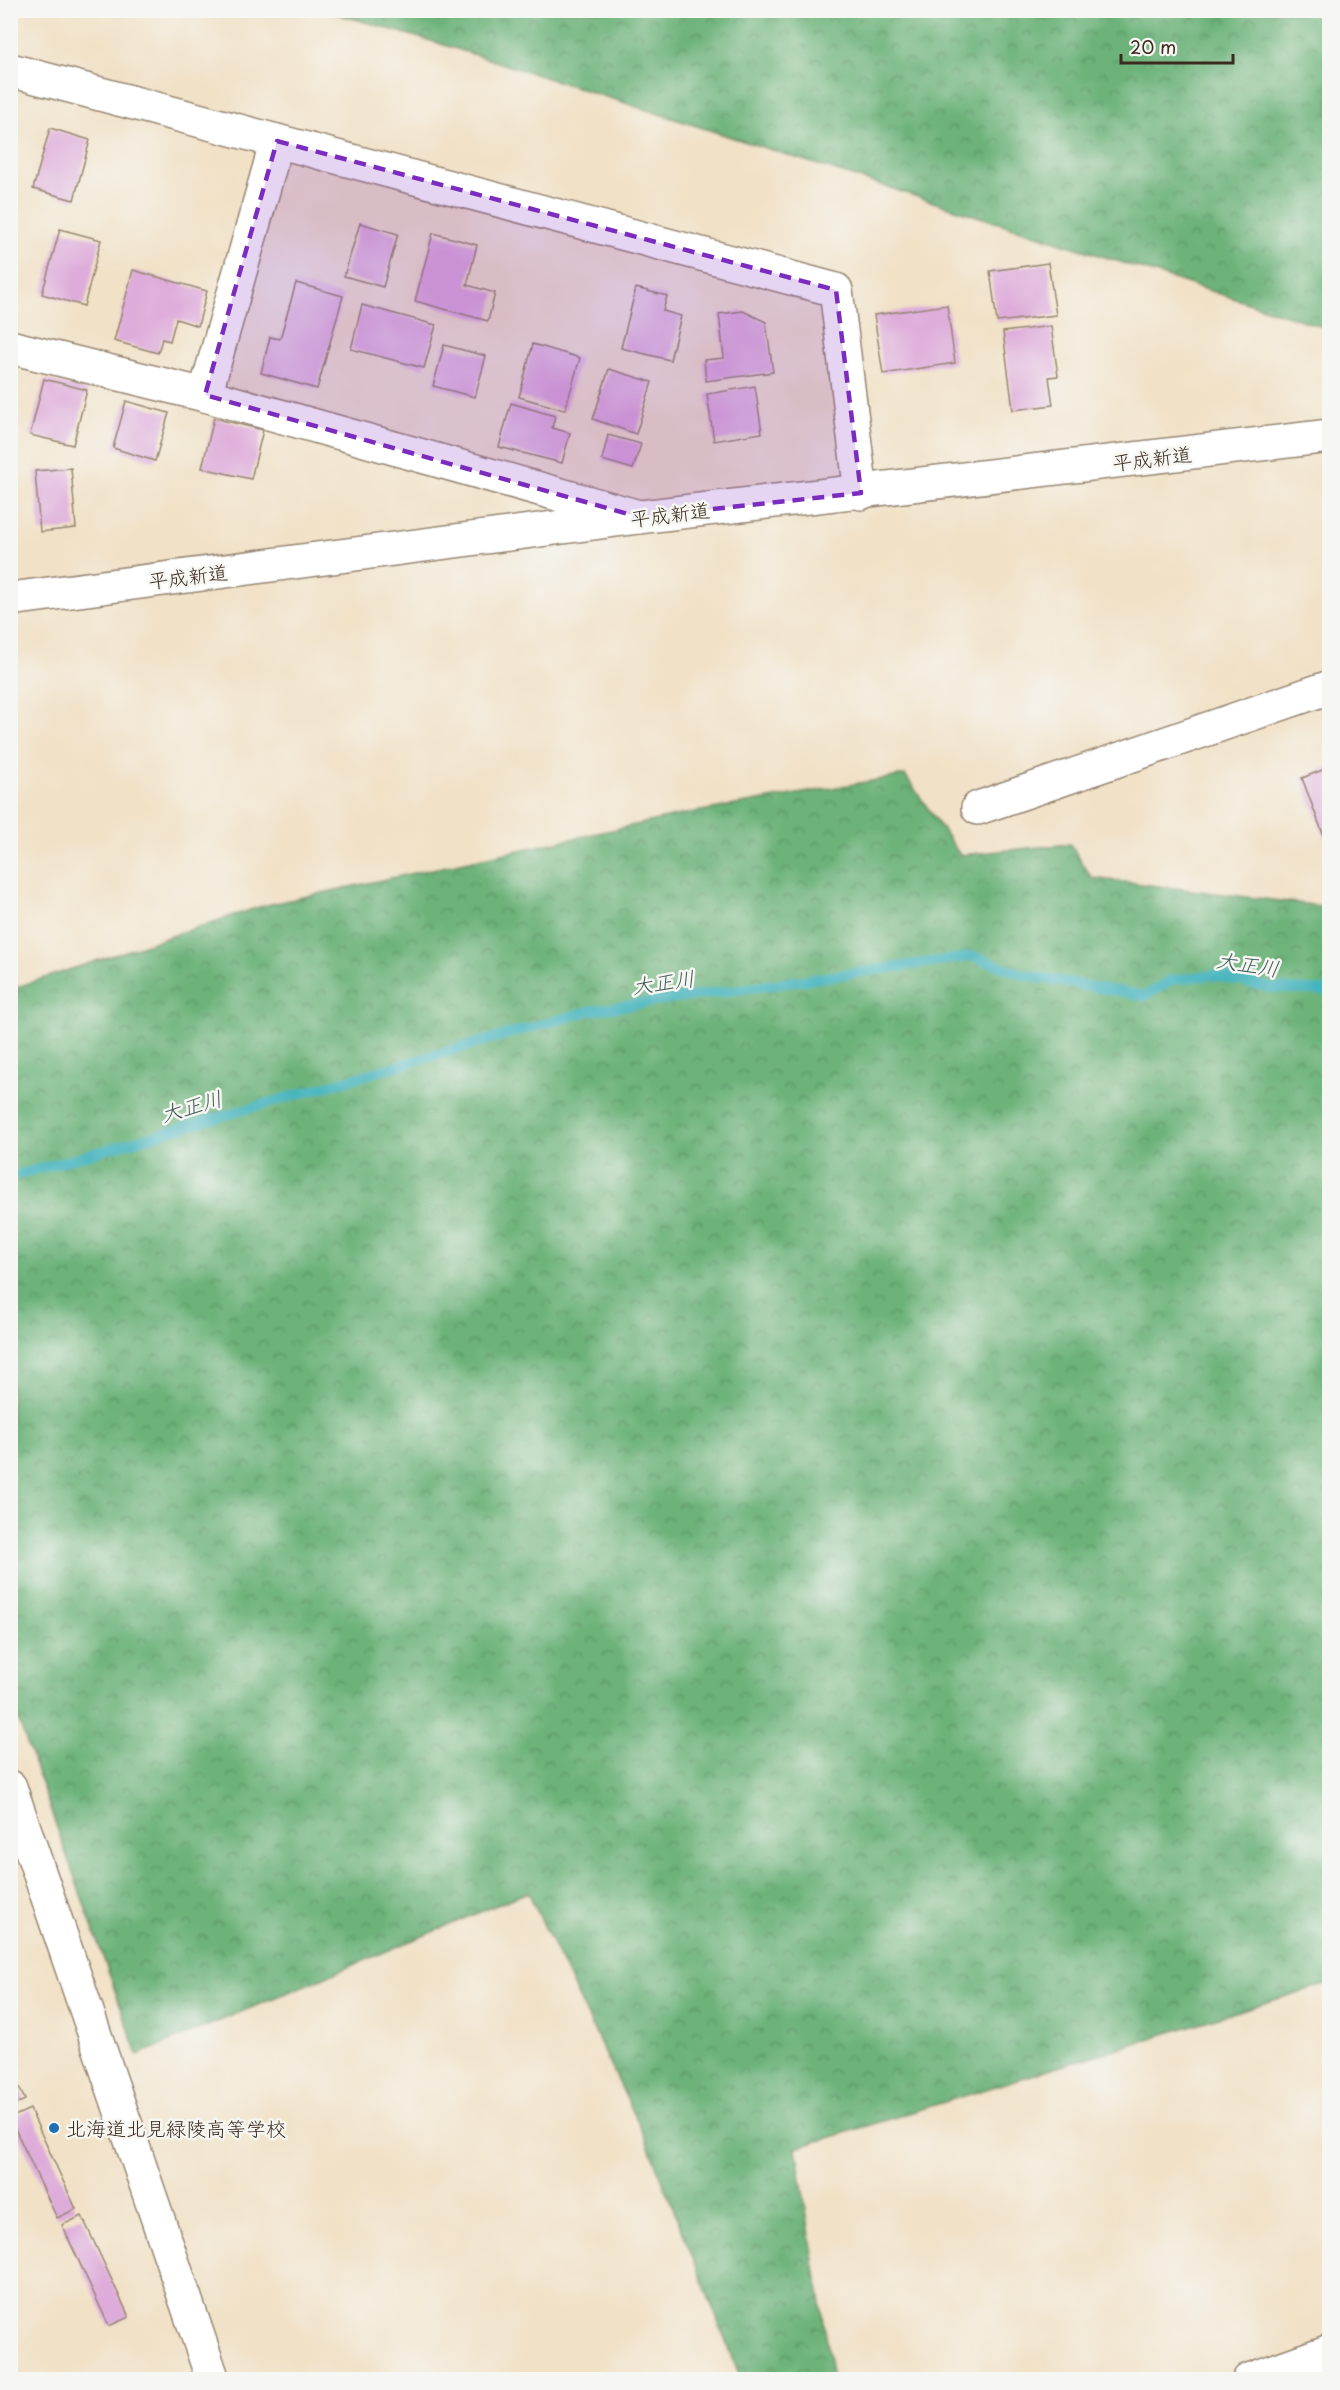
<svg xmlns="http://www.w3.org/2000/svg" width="1340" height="2390" font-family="'Playpen Sans','Klee One',sans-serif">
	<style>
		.forest { fill: url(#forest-crowns); stroke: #546e4c; stroke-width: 1.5 }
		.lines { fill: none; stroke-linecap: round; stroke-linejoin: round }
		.stream { stroke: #44b4bd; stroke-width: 10 }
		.building { fill: #deacda }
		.street-casing { stroke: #968672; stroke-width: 36 }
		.secondary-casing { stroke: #968672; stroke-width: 36 }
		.street { stroke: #fff; stroke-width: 33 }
		.secondary { stroke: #fff; stroke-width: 33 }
		.marked { fill: #7b2cbf; fill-opacity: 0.2; stroke: #7b2cbf; stroke-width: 4.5; stroke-dasharray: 12 8; stroke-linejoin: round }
		.poi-dot { fill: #1f6fb2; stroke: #f6f6f2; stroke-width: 2 }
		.labels { text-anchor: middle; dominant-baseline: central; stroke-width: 5; stroke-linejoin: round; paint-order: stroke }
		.street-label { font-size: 20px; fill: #3b2a1e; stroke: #f6f6f2 }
		.poi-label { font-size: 20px; fill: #3b2a1e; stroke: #f6f6f2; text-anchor: start }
		.water-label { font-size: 21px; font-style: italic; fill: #3e5a56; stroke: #f6f6f2 }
	</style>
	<defs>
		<pattern id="forest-crowns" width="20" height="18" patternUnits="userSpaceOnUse" patternTransform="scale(1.5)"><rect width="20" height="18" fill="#6cb279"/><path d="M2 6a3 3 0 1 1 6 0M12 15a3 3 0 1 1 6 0" fill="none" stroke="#5a9163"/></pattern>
	</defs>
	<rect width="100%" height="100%" fill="#f6f6f2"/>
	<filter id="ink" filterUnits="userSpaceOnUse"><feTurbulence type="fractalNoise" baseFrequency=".0167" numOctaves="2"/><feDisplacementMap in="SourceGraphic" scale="12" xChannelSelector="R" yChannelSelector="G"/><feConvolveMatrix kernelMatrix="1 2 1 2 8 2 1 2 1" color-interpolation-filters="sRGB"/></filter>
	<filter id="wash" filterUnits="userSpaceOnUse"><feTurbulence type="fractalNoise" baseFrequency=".008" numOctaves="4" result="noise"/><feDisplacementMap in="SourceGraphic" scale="24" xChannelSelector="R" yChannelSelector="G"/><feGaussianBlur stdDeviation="1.35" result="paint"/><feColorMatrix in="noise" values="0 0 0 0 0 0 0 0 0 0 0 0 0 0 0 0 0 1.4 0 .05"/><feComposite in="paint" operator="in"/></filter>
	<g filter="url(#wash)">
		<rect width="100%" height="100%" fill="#f1e1c6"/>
		<g class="forest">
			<polygon points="327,11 1329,11 1329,329 438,43"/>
			<polygon points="905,775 960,855 1070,844 1092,878 1329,907 1329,1983 796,2148 833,2379 741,2379 645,2137 528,1892 138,2055 11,1699 11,989 262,906 690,813"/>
		</g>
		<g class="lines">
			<polyline class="stream" points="10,1177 589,1011 973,956 1024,975 1145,996 1171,980 1213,975 1271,988 1330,991"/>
		</g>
		<g id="blocks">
			<g class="building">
				<polygon points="50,128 90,140 74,200 33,189"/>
				<polygon points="360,223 398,234 383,287 344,276"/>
				<polygon points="60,229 101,240 84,306 42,294"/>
				<polygon points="433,233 477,245 467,285 495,293 488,321 415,301"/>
				<polygon points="1048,263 1056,315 997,322 990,271"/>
				<polygon points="133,270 207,291 198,326 176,319 170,341 162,339 158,353 114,341"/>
				<polygon points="296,283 343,296 317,389 261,373 270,337 280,339"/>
				<polygon points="636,288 667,296 663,311 681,316 670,360 621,348"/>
				<polygon points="362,305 436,325 424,368 351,349"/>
				<polygon points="947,305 955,363 883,374 874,315"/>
				<polygon points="743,311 766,322 773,372 706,381 704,360 724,358 719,314"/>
				<polygon points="1051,326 1058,376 1049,377 1053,405 1013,410 1003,332"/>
				<polygon points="533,344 580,358 565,410 519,397"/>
				<polygon points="444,345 486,356 475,397 433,386"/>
				<polygon points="609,369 652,382 636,434 593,419"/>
				<polygon points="44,379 87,390 73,445 30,435"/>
				<polygon points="755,386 762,433 714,441 707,394"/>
				<polygon points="126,401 169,413 155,461 113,448"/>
				<polygon points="511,403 555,416 552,428 570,433 562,463 499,447"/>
				<polygon points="214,418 263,430 251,479 202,468"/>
				<polygon points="608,435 641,444 633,469 602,460"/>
				<polygon points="71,468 76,528 40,532 35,471"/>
				<polygon points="1330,767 1330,850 1329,850 1302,778"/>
				<polygon points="10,2068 25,2100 10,2107"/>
				<polygon points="30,2109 76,2209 57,2218 10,2118"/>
				<polygon points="82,2216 129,2317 109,2326 62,2225"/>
			</g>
		</g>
	</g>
	<g filter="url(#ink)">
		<use href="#blocks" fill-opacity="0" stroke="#968672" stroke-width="1.5"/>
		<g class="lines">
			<defs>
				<g id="street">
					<polyline points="10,70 836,290 861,493"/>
					<polyline points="10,347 205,395 639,517"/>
					<polyline points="205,395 277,141"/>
					<polyline points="978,808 1330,687"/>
					<polyline points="10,1787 213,2380"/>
					<polyline points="1249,2380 1330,2351"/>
				</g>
				<polyline id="secondary" points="10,599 639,517 1330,436"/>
			</defs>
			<use href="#street" class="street-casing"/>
			<use href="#secondary" class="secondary-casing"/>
			<use href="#street" class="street"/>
			<use href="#secondary" class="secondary"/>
		</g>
	</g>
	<path class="marked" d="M277,141l559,149 25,203 -222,24 -434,-122z"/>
	<circle class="poi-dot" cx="54" cy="2128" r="6"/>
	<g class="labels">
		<g class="street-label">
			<text transform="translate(1152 458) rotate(-7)">平成新道</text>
			<text transform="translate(670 514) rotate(-7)">平成新道</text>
			<text transform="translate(188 576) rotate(-7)">平成新道</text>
		</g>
		<g class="poi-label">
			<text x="66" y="2128">北海道北見緑陵高等学校</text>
		</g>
		<g class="water-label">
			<text transform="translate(1248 963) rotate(9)">大正川</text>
			<text transform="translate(663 981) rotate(-8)">大正川</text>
			<text transform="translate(191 1105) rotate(-16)">大正川</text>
		</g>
	</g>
	<rect width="1340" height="2390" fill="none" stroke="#f6f6f2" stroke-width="36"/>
	<path d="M1121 54v9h112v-9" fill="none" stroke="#3b2a1e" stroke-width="3"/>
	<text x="1130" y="54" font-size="18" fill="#3b2a1e" stroke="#f6f6f2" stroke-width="4.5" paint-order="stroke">20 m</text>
</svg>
